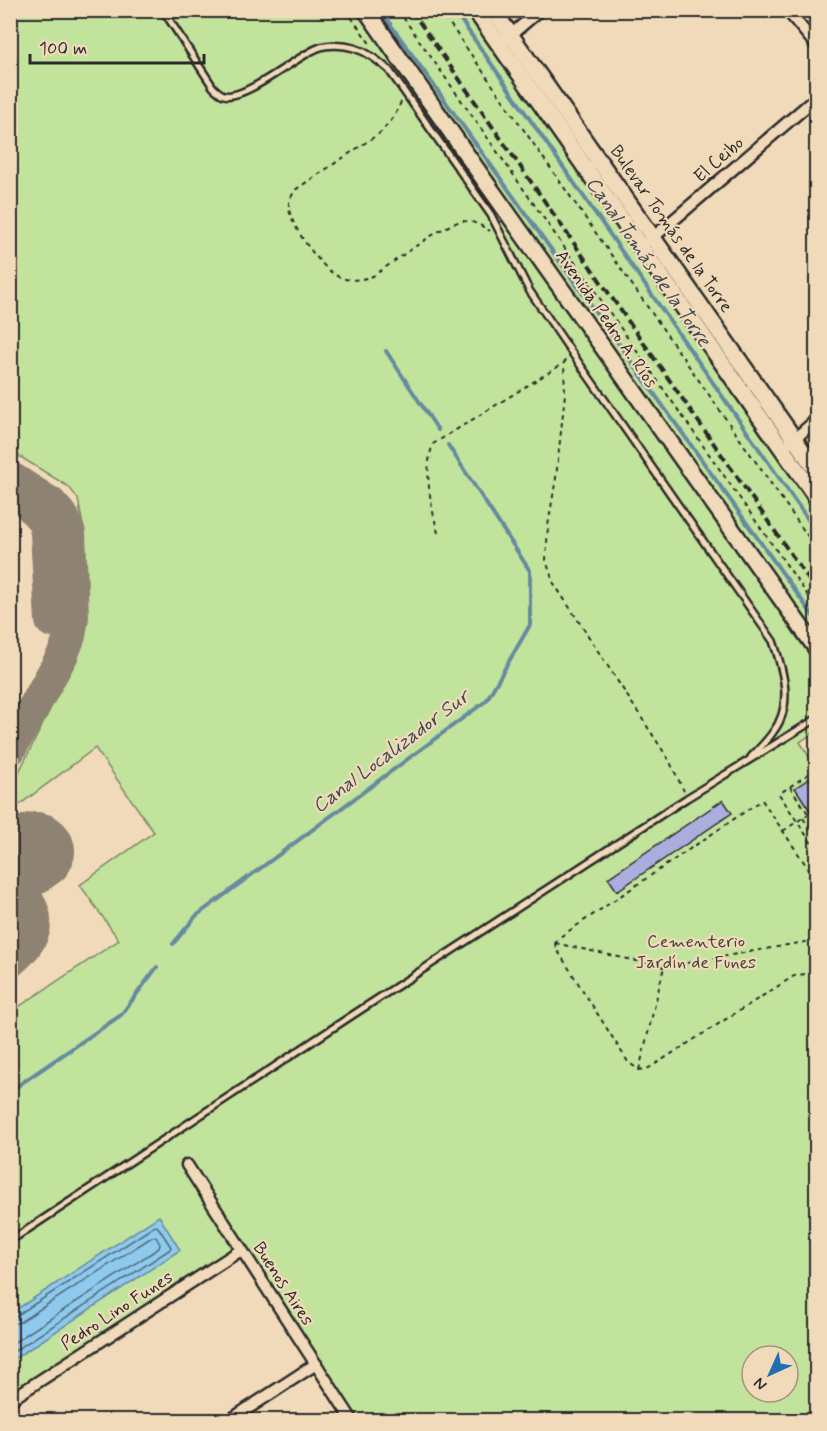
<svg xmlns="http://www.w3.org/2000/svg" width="827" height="1431" font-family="Mynerve,sans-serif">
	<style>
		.green { fill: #c2e39b; stroke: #768763; stroke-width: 1.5; fill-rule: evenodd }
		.water { fill: #8ecaee; stroke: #668aa0; stroke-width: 1.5 }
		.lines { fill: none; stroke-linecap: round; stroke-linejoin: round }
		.shore { stroke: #536b79; stroke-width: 1.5 }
		.stream { stroke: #668aa0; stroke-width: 4 }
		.taxiway { stroke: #8e8272; stroke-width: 32 }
		.runway { stroke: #8e8272; stroke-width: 78 }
		.building { fill: #aaadde; stroke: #2b2b2b; stroke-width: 1.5 }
		.lane-casing { stroke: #2b2b2b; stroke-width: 10 }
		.street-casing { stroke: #2b2b2b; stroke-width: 15 }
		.secondary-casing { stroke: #2b2b2b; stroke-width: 20 }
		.path { stroke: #2b2b2b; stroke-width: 2; stroke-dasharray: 4.5 4.5; stroke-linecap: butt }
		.lane { stroke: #f1dab9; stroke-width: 5 }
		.street { stroke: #f1dab9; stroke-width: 10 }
		.secondary { stroke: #f1dab9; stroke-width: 15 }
		.rail { stroke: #2b2b2b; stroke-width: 4; stroke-dasharray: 9 4.5; stroke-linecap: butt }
		.labels { text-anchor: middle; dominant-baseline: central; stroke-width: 4.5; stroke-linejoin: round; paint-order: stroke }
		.street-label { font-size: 18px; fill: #2b2b2b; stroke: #f1dab9 }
		.park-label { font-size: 18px; fill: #42473c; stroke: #f1dab9 }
		.water-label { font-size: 20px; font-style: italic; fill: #3f4b52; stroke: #f1dab9 }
	</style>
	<rect width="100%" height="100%" fill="#f1dab9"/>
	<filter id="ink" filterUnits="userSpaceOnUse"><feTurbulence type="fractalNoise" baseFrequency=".0167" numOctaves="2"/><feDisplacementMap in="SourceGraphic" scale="12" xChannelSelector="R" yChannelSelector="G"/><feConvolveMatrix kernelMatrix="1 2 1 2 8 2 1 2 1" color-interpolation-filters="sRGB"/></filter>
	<g filter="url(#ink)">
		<g class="green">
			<path d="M183,10l174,1 51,76 408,577v67l-16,11 12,20 4,-2v660h-464l-111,-170 -230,150v-388l108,-72 -39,-55 74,-53 -59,-84 -84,63 4,-31 65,-131 5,-19 -2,-104 -5,-27 -9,-12 -58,-36v-440h155l6,7zM752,1356h36v36h-36z"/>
			<polygon points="366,11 475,11 816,497 816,648"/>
		</g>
		<polygon class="water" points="159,1216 180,1250 11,1361 11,1313"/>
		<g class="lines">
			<g class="shore">
				<polyline points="10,1317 16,1316 155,1226 158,1227 171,1247 169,1250 10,1354"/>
				<polyline points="10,1325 20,1322 152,1237 156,1237 160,1244 159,1248 10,1345"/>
			</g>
			<g class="stream">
				<polyline points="380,10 816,620"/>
				<polyline points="454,10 816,531"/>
				<polyline points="386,351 438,430"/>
				<polyline points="173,944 196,916 486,701 530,625 530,571 448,445"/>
				<polyline points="10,1091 121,1015 157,967"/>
			</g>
			<g class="taxiway">
				<polyline points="10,477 51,503 64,518 70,533 73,617 70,636 63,654 10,750"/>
				<polyline points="22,497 44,522 46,533 51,621"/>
				<path d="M10,884c35,25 32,52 0,78"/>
			</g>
			<polyline class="runway" points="10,869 36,851"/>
		</g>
		<g class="building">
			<polygon points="810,778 816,788 816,820 795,788"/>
			<polygon points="723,800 732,813 617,891 608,878"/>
		</g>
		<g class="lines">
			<defs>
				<g id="lane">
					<path d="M163,10l50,77c3,3 7,7 11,8 20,6 73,-39 94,-47 10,-4 26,-3 36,0 14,4 24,13 35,22l102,145 38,75 43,63 201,288c10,29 21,64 0,91 -6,9 -14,17 -22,25"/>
					<polyline points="170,10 177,14 192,10"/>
					<polyline points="10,1241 348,1018 687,798 816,719"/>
				</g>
				<g id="street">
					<polyline points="787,10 816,45"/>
					<polyline points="506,39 540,10"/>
					<polyline points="649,241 816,98"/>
					<polyline points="790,443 816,420"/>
					<polyline points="187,1165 352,1420"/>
					<polyline points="10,1400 241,1250"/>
					<polyline points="230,1420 316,1364"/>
				</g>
				<g id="secondary">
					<polyline points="366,10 487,184 816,648"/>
					<polyline points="475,10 816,497"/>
					<polyline points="493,10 816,470"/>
				</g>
			</defs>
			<use href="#lane" class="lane-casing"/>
			<use href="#street" class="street-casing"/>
			<use href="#secondary" class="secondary-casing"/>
			<g class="path">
				<polyline points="346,10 371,45"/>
				<polyline points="398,10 816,607"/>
				<polyline points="440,10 816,548"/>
				<path d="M401,102l-7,15 -14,16 -85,57c-3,6 -7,11 -6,18 1,17 32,60 48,68 12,6 24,4 36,0 17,-11 75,-56 91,-55 10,0 18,5 26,10"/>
				<polyline points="566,360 564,363 565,394 556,478 548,526 546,560 553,582 669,760 684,791"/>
				<path d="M438,533c-7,-28 -15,-61 -5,-89l131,-81"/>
				<polyline points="816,769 779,794 816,850"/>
				<polyline points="790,787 816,825"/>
				<polyline points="803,818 816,838"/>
				<polyline points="783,831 816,809"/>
				<polyline points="555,943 556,948 628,1062 639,1070 649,1068 794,976 816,972"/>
				<polyline points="555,943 560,937 762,800 816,880"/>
				<polyline points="555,943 664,967 816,940"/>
				<polyline points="639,1070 664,967"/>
			</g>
			<use href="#lane" class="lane"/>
			<use href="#street" class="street"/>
			<use href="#secondary" class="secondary"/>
			<polyline class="rail" points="411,10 816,590"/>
		</g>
	</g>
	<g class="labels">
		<g class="street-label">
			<text transform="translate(719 160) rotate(-41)">El Ceibo</text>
			<text transform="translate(671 229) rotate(55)">Bulevar Tomás de la Torre</text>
			<text transform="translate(606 319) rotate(55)">Avenida Pedro A. Ríos</text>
			<text transform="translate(283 1284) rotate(57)">Buenos Aires</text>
			<text transform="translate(117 1311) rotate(-33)">Pedro Lino Funes</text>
		</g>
		<g class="park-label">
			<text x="696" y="942">Cementerio<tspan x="696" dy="21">Jardín de Funes</tspan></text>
		</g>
		<g class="water-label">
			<text transform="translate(648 262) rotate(55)">Canal Tomás de la Torre</text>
			<text transform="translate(391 752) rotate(-37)">Canal Localizador Sur</text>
		</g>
	</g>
	<rect width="827" height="1431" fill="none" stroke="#f1dab9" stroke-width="36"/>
	<rect x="18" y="18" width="791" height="1395" fill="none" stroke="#2b2b2b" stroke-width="2" filter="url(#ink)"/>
	<g transform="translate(770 1374) rotate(225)"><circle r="28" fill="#f1dab9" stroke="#a29480" stroke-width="1.5"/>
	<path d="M0-4.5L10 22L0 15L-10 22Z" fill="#1f6fb2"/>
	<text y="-9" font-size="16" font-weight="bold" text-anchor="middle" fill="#2b2b2b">N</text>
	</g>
	<path d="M30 54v9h174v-9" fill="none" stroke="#2b2b2b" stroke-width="3"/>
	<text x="39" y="54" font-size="18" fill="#2b2b2b" stroke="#f1dab9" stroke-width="4.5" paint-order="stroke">100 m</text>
</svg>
